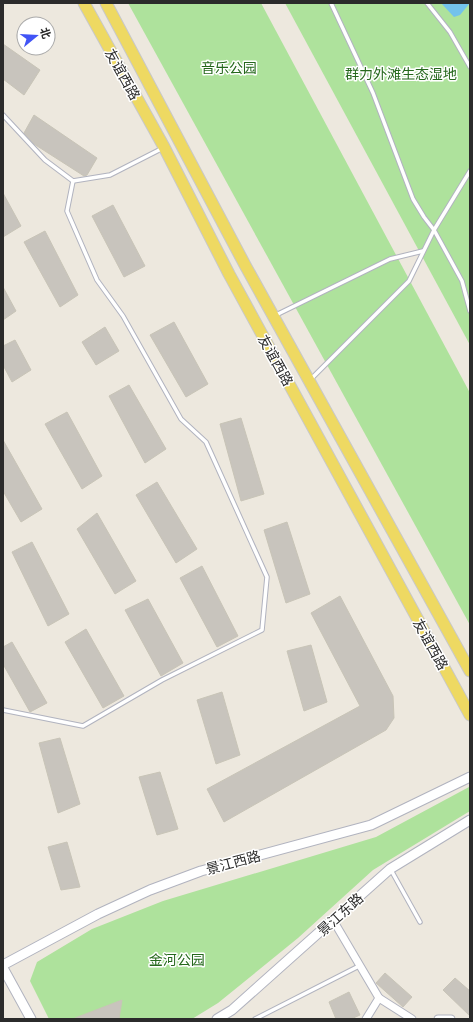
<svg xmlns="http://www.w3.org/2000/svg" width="473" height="1022" font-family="'Noto Sans','Noto Sans SC',sans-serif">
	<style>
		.green { fill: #aee29c }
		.water { fill: #73c2ec }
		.building { fill: #c8c4bd; stroke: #c8c4b7 }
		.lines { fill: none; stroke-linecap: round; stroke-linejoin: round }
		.service-casing { stroke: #b1b3bf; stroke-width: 5.5 }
		.minor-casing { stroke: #b1b3bf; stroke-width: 9 }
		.secondary-casing { stroke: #b1b3bf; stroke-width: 11 }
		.primary-casing { stroke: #c8c8c8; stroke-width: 13 }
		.service { stroke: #fff; stroke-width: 3.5 }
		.minor { stroke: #fff; stroke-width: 7 }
		.secondary { stroke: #fff; stroke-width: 9 }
		.primary { stroke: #eed962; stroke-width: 11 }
		.labels { text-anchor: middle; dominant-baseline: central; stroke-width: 3; stroke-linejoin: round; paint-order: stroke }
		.park-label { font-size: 14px; fill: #25681c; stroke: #fff }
		.street-label { font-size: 14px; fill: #2b2b2b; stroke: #fff }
	</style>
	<rect width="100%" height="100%" fill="#ede8de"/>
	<g class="green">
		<polygon points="128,3 261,3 470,393 470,625"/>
		<polygon points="285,3 470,3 470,345"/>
		<polygon points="469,787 470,811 373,870 298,938 218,1003 192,1019 49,1019 30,981 37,962 92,929 163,901 376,837"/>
	</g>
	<polygon class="water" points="441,3 470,3 460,15 454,17"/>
	<g class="building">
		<polygon points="3,44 40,70 24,95 3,79"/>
		<polygon points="34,115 97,158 87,175 84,176 34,144 24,133"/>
		<polygon points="3,193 21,226 3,237"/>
		<polygon points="113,205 145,266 124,277 92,216"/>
		<polygon points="45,231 78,295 60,307 24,242"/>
		<polygon points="3,287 16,311 3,320"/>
		<polygon points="174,322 208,384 186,397 150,335"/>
		<polygon points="105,327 119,351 96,365 82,342"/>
		<polygon points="15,340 31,370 12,382 3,365 3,346"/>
		<polygon points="129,385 166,449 145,463 109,396"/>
		<polygon points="67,412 102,476 82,489 45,424"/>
		<polygon points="241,418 264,494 241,501 220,424"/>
		<polygon points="3,440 42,509 21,522 3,491"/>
		<polygon points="157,482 197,549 176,563 136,495"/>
		<polygon points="97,513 136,581 115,594 77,529"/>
		<polygon points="287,522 310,594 286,603 264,530"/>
		<polygon points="32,542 69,614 48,626 12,552"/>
		<polygon points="202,566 238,636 217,647 180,578"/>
		<polygon points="340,596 393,696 394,718 386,730 224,822 207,789 360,706 311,613"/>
		<polygon points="148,599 183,663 161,676 125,610"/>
		<polygon points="86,629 124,696 103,708 65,642"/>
		<polygon points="12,642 47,703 30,712 3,664 3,647"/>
		<polygon points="311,645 327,702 304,711 287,651"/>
		<polygon points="222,692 240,755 216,764 197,700"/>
		<polygon points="60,738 80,804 58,813 39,743"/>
		<polygon points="160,772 178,829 157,835 139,777"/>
		<polygon points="67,842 80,887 61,890 48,847"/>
		<polygon points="385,973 412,997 403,1007 376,983"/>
		<polygon points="455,978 470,991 470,1016 443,990"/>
		<polygon points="349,992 360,1015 351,1019 336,1019 329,1002"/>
		<polygon points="122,1000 119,1019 75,1019 75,1018"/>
	</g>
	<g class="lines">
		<defs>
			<g id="service">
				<polyline points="331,3 373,93 413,199 424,217 434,230 462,281 470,311"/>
				<polyline points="427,3 450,32 470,67"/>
				<polyline points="3,115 45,160 73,181 110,175 163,148"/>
				<polyline points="276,315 390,259 423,251"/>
				<polyline points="311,379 409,281 434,230 470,171"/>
				<polyline points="3,710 83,726 162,680 262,630 267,577 206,442 181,419 123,316 97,280 67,211 73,181"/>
				<polyline points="391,870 420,922"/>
				<polyline points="255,1019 359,966"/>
			</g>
			<g id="minor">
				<polyline points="333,920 379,998 366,1019"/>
				<polyline points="379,998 412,1019"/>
				<polyline points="438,1019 451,1019"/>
			</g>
			<g id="secondary">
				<polyline points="3,965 98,914 150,890 201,871 371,825 470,777"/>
				<polyline points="3,968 31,1019"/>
				<polyline points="217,1019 232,1010 390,869 470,820"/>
			</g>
			<g id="primary">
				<polyline points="84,3 164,147 229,274 470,715"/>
				<polyline points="106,3 245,265 470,671"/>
			</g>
		</defs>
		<use href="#service" class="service-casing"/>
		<use href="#minor" class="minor-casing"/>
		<use href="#secondary" class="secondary-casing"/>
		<use href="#primary" class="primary-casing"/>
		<use href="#service" class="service"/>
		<use href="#minor" class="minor"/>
		<use href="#secondary" class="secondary"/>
		<use href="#primary" class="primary"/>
	</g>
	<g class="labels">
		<g class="park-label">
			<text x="229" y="67">音乐公园</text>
			<text x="401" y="73">群力外滩生态湿地</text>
			<text x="177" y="959">金河公园</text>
		</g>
		<g class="street-label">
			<text transform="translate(123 74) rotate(61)">友谊西路</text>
			<text transform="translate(276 360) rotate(61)">友谊西路</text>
			<text transform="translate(431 644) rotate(61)">友谊西路</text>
			<text transform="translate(233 862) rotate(-15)">景江西路</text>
			<text transform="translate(340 914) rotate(-42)">景江东路</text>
		</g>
	</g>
	<rect width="473" height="1022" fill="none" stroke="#2b2b2b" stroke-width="8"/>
	<g transform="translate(36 36) rotate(72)"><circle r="19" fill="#ffffff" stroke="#aaaaaa"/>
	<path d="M0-3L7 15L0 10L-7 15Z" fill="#4154f6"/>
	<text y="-6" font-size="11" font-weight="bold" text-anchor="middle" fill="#2b2b2b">北</text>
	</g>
</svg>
